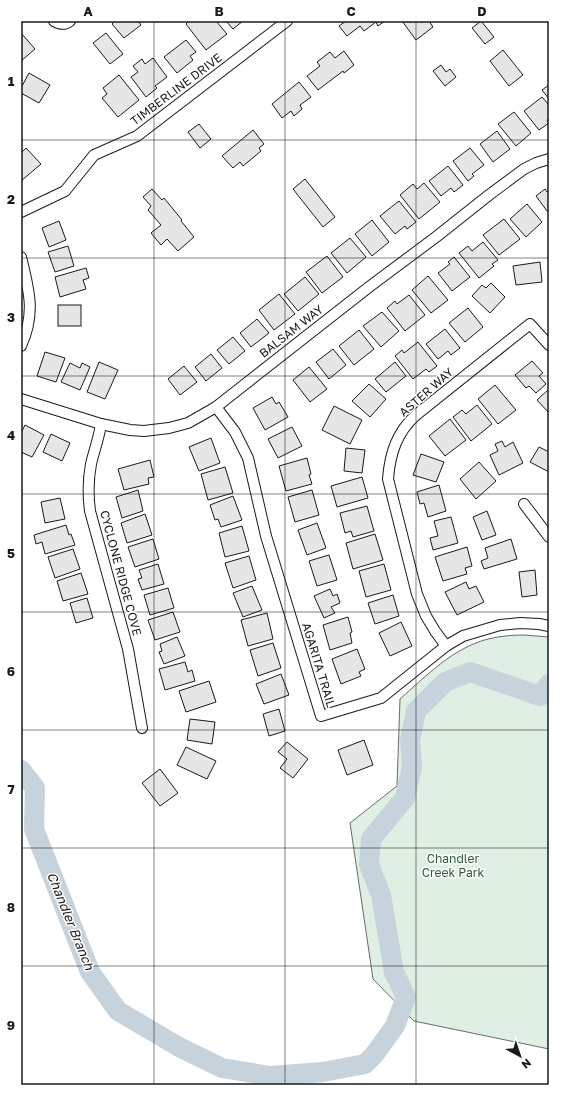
<svg xmlns="http://www.w3.org/2000/svg" width="570" height="1106" font-family="'Golos Text',sans-serif">
	<style>
		.green { fill: #e0efe3; stroke: #6a6a6a }
		.lines { fill: none; stroke-linecap: round; stroke-linejoin: round }
		.river { stroke: #c6d2dc; stroke-width: 20 }
		.building { fill: #e6e6e6; stroke: #1a1a1a }
		.minor-casing { stroke: #1a1a1a; stroke-width: 12 }
		.minor { stroke: #fff; stroke-width: 10 }
		.grid { fill: none; stroke: #1a1a1a; stroke-width: 1; stroke-opacity: 0.55 }
		.labels { text-anchor: middle; dominant-baseline: central; stroke-width: 3; stroke-linejoin: round; paint-order: stroke }
		.street-label { font-size: 12px; fill: #1a1a1a; stroke: #fff }
		.park-label { font-size: 12px; fill: #2b5a34; stroke: #fff }
		.water-label { font-size: 13px; font-style: italic; fill: #1a1a1a; stroke: #fff }
		.neatline { fill: none; stroke: #1a1a1a; stroke-width: 1.5 }
		.grid-label { font-size: 13px; text-anchor: middle; font-weight: bold; fill: #1a1a1a }
	</style>
	<rect width="100%" height="100%" fill="#fff"/>
	<path class="green" d="M524,635l25,2v412l-135,-28 -41,-42 -23,-156 47,-37 3,-87c26,-23 53,-51 88,-60 12,-3 24,-4 36,-4z"/>
	<g class="lines">
		<polyline class="river" points="21,770 35,788 34,829 90,972 118,1011 179,1047 222,1068 270,1076 323,1072 365,1064 374,1055 395,1026 406,997 394,972 381,895 369,865 371,839 405,798 412,767 410,740 416,711 445,682 470,672 540,696 549,684"/>
	</g>
	<g class="building">
		<polygon points="115,21 138,21 141,25 124,38 112,24"/>
		<polygon points="189,21 216,21 227,34 206,50 186,24"/>
		<polygon points="226,21 243,21 233,29"/>
		<polygon points="346,21 385,21 378,26 376,22 364,31 360,26 347,36 339,26"/>
		<polygon points="402,21 429,21 433,27 416,40"/>
		<polygon points="481,21 494,37 485,44 472,28"/>
		<polygon points="21,33 35,49 21,61"/>
		<polygon points="106,33 123,54 110,64 93,43"/>
		<polygon points="186,40 196,52 190,56 193,60 177,73 164,57"/>
		<polygon points="503,50 523,75 509,86 490,61"/>
		<polygon points="344,51 354,65 344,73 343,71 318,90 307,76 320,66 317,62 330,52 335,58"/>
		<polygon points="153,58 167,77 155,86 157,88 146,97 131,77 138,72 133,66 142,59 145,64"/>
		<polygon points="441,65 446,72 450,69 456,77 445,86 433,71"/>
		<polygon points="29,73 50,85 39,103 21,93 21,88"/>
		<polygon points="119,75 139,100 118,117 102,98 107,94 103,88"/>
		<polygon points="299,82 311,97 300,105 302,109 294,116 291,111 282,118 272,104"/>
		<polygon points="549,85 549,99 542,90"/>
		<polygon points="542,97 549,105 549,118 547,120 549,123 539,130 524,111"/>
		<polygon points="514,112 531,133 516,146 498,124"/>
		<polygon points="199,124 211,139 200,148 188,132"/>
		<polygon points="253,130 264,144 259,148 261,151 243,166 240,162 233,168 222,156"/>
		<polygon points="497,131 510,149 493,162 480,144"/>
		<polygon points="26,148 41,164 21,181 21,153"/>
		<polygon points="470,148 484,165 472,174 474,176 468,181 453,161"/>
		<polygon points="448,166 463,185 454,192 451,188 441,196 429,181"/>
		<polygon points="305,179 335,217 323,227 293,189"/>
		<polygon points="424,183 440,202 419,219 400,195 413,184 417,189"/>
		<polygon points="152,189 162,200 164,198 182,220 181,221 194,237 178,251 167,239 161,245 151,233 161,225 148,210 151,206 143,197"/>
		<polygon points="545,189 547,192 549,190 549,210 547,211 536,196"/>
		<polygon points="399,201 416,222 407,229 405,226 395,234 380,216"/>
		<polygon points="527,204 542,222 526,237 510,219"/>
		<polygon points="504,219 520,239 499,255 483,235"/>
		<polygon points="372,220 389,242 372,256 355,234"/>
		<polygon points="59,221 66,240 49,247 42,228"/>
		<polygon points="350,238 366,257 347,273 331,253"/>
		<polygon points="483,242 498,260 492,264 494,266 479,278 459,253 468,246 472,251"/>
		<polygon points="68,246 74,266 55,272 48,252"/>
		<polygon points="327,256 343,277 322,293 306,272"/>
		<polygon points="454,257 470,277 452,291 438,273 450,264 448,262"/>
		<polygon points="540,262 542,282 516,285 513,266"/>
		<polygon points="86,268 89,278 83,280 86,289 60,297 55,277"/>
		<polygon points="428,276 448,300 431,313 412,290"/>
		<polygon points="305,277 319,294 298,311 284,294"/>
		<polygon points="491,283 505,297 490,313 472,296 482,285 486,288"/>
		<polygon points="279,294 295,314 274,330 259,310"/>
		<polygon points="409,295 425,315 405,331 387,308 395,301 397,304"/>
		<rect x="58" y="305" width="23" height="21"/>
		<polygon points="468,308 483,327 465,342 449,323"/>
		<polygon points="382,312 399,331 381,347 363,326"/>
		<polygon points="257,319 269,333 251,347 240,333"/>
		<polygon points="445,329 460,348 451,355 448,351 438,359 426,344"/>
		<polygon points="359,330 374,349 354,365 339,346"/>
		<polygon points="233,337 245,351 229,364 217,350"/>
		<polygon points="418,342 437,366 429,372 426,369 413,379 395,356 402,350 404,353"/>
		<polygon points="333,349 346,365 329,379 316,362"/>
		<polygon points="45,352 65,358 56,382 37,376"/>
		<polygon points="211,354 222,368 206,381 195,367"/>
		<polygon points="532,361 543,373 539,376 546,384 536,393 529,386 526,388 515,375"/>
		<polygon points="99,362 118,370 105,399 87,392"/>
		<polygon points="395,362 406,376 386,392 375,379"/>
		<polygon points="70,363 80,368 82,363 90,367 80,390 61,382"/>
		<polygon points="184,366 197,382 180,395 168,379"/>
		<polygon points="309,367 327,389 310,402 293,380"/>
		<polygon points="369,384 386,399 370,417 352,401"/>
		<polygon points="495,385 516,410 498,424 478,399"/>
		<polygon points="549,389 549,413 537,400"/>
		<polygon points="272,397 276,404 279,402 288,417 265,430 253,408"/>
		<polygon points="477,405 492,424 471,441 453,417 462,410 466,414"/>
		<polygon points="334,406 362,420 350,444 322,430"/>
		<polygon points="450,419 466,440 445,456 429,436"/>
		<polygon points="25,425 44,435 32,457 21,452 21,433"/>
		<polygon points="292,427 302,446 278,458 268,439"/>
		<polygon points="51,434 70,443 62,461 43,452"/>
		<polygon points="211,438 220,463 199,471 189,447"/>
		<polygon points="502,441 505,447 513,442 523,463 499,475 490,455 498,451 495,444"/>
		<polygon points="539,447 549,452 549,472 530,462"/>
		<polygon points="346,448 365,450 362,473 344,471"/>
		<polygon points="421,454 444,462 436,482 413,475"/>
		<polygon points="307,458 311,474 309,475 312,484 286,491 279,466"/>
		<polygon points="150,460 154,477 148,478 149,484 124,490 118,469"/>
		<polygon points="479,462 496,481 476,499 460,479"/>
		<polygon points="225,467 233,493 208,500 201,474"/>
		<polygon points="362,477 368,498 337,507 331,486"/>
		<polygon points="439,485 446,511 428,517 424,503 420,504 417,492"/>
		<polygon points="138,490 143,511 122,518 116,497"/>
		<polygon points="312,490 319,515 295,522 288,497"/>
		<polygon points="233,496 242,520 221,527 218,519 215,520 210,505"/>
		<polygon points="60,498 65,519 45,523 41,502"/>
		<polygon points="367,506 374,531 353,537 351,531 345,533 340,513"/>
		<polygon points="487,511 496,535 482,540 473,517"/>
		<polygon points="145,514 152,535 127,543 121,523"/>
		<polygon points="451,517 458,543 433,550 430,538 438,536 434,521"/>
		<polygon points="317,523 326,548 307,555 298,530"/>
		<polygon points="66,525 69,535 71,534 75,545 45,554 42,542 36,544 34,535"/>
		<polygon points="242,526 249,551 225,557 219,533"/>
		<polygon points="375,534 383,560 353,569 346,543"/>
		<polygon points="153,539 159,559 135,567 128,547"/>
		<polygon points="511,539 517,559 484,569 481,561 488,558 485,548"/>
		<polygon points="467,547 472,566 465,568 467,574 443,581 435,557"/>
		<polygon points="73,549 80,569 55,578 48,557"/>
		<polygon points="329,555 337,580 317,586 309,561"/>
		<polygon points="249,556 256,580 233,588 225,563"/>
		<polygon points="158,564 164,584 142,590 138,579 142,578 139,570"/>
		<polygon points="384,564 391,590 366,597 359,571"/>
		<polygon points="535,570 537,595 522,597 519,572"/>
		<polygon points="81,573 88,594 63,601 57,581"/>
		<polygon points="466,582 469,589 476,586 484,602 457,615 445,592"/>
		<polygon points="252,586 262,610 243,617 233,593"/>
		<polygon points="168,588 174,608 150,615 144,595"/>
		<polygon points="330,589 333,596 337,594 340,603 331,607 335,613 324,618 314,596"/>
		<polygon points="393,595 399,616 375,624 368,603"/>
		<polygon points="87,598 93,618 76,623 70,603"/>
		<polygon points="173,612 180,632 155,640 148,620"/>
		<polygon points="267,613 273,639 248,646 241,620"/>
		<polygon points="348,617 352,632 350,633 352,643 330,650 323,625"/>
		<polygon points="401,622 412,646 390,656 379,633"/>
		<polygon points="177,637 185,656 164,664 159,652 162,651 160,644"/>
		<polygon points="273,643 281,668 258,676 250,650"/>
		<polygon points="357,649 365,669 359,672 361,676 341,684 332,659"/>
		<polygon points="185,662 188,672 192,670 195,681 165,690 159,669"/>
		<polygon points="281,674 289,695 264,704 256,684"/>
		<polygon points="209,681 216,702 186,712 179,691"/>
		<polygon points="279,709 285,731 269,736 263,714"/>
		<polygon points="190,719 215,722 212,744 187,740"/>
		<polygon points="364,740 373,765 347,775 338,750"/>
		<polygon points="287,742 308,759 293,778 280,768 287,759 278,752"/>
		<polygon points="186,747 216,761 207,779 177,765"/>
		<polygon points="160,769 178,793 160,806 142,783"/>
	</g>
	<g class="lines">
		<defs>
			<g id="minor">
				<path d="M54,21c5,3 11,4 16,0"/>
				<polyline points="21,212 65,191 94,155 137,136 287,21"/>
				<path d="M21,257c8,33 15,56 0,89"/>
				<polyline points="21,399 101,424 130,430 144,431 169,428 188,423 216,407 369,287 436,237 489,195 524,169 536,163 549,159"/>
				<polyline points="216,407 235,432 248,458 266,536 321,716 381,698 446,646 463,636 500,625 520,623 539,624 549,626"/>
				<path d="M101,424c-2,14 -7,27 -10,40 -3,16 -3,32 -1,47l38,138 14,79"/>
				<polyline points="524,504 549,537"/>
				<path d="M446,646l-11,-15 -9,-15 -9,-22 -29,-115c2,-26 9,-47 28,-64l114,-91 19,21"/>
			</g>
		</defs>
		<use href="#minor" class="minor-casing"/>
		<use href="#minor" class="minor"/>
	</g>
	<path class="grid" d="M154,21v1064M285,21v1064M416,21v1064M21,140h528M21,258h528M21,376h528M21,494h528M21,612h528M21,730h528M21,848h528M21,966h528"/>
	<g class="labels">
		<g class="street-label">
			<text transform="translate(176 89) rotate(-37)">TIMBERLINE DRIVE</text>
			<text transform="translate(291 331) rotate(-38)">BALSAM WAY</text>
			<text transform="translate(426 392) rotate(-41)">ASTER WAY</text>
			<text transform="translate(121 573) rotate(75)">CYCLONE RIDGE COVE</text>
			<text transform="translate(319 665) rotate(73)">AGARITA TRAIL</text>
		</g>
		<g class="park-label">
			<text x="453" y="858">Chandler<tspan x="453" dy="14">Creek Park</tspan></text>
		</g>
		<g class="water-label">
			<text transform="translate(71 921) rotate(68)">Chandler Branch</text>
		</g>
	</g>
	<rect width="570" height="1106" fill="none" stroke="#ffffff" stroke-width="44"/>
	<g transform="translate(520 1056) rotate(140)" stroke="#ffffff" stroke-width="3" paint-order="stroke">
	<path d="M0-3L7 15L0 10L-7 15Z" fill="#1a1a1a"/>
	<text y="-6" font-size="11" font-weight="bold" text-anchor="middle" fill="#1a1a1a">N</text>
	</g>
	<rect x="22" y="22" width="526" height="1062" class="neatline"/>
	<g class="grid-label">
		<text x="88" y="16">A</text>
		<text x="219" y="16">B</text>
		<text x="351" y="16">C</text>
		<text x="482" y="16">D</text>
		<text x="11" y="86">1</text>
		<text x="11" y="204">2</text>
		<text x="11" y="322">3</text>
		<text x="11" y="440">4</text>
		<text x="11" y="558">5</text>
		<text x="11" y="676">6</text>
		<text x="11" y="794">7</text>
		<text x="11" y="912">8</text>
		<text x="11" y="1030">9</text>
	</g>
</svg>
